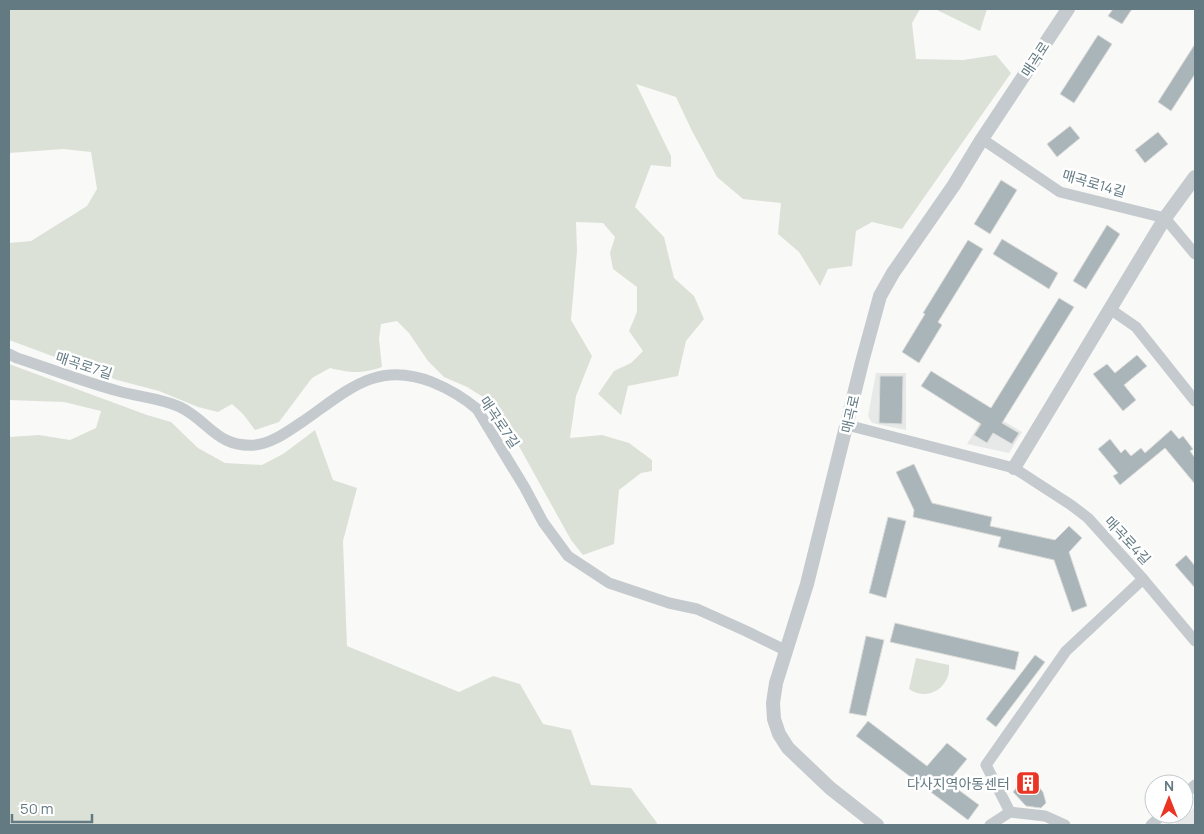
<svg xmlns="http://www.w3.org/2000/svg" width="1204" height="834" font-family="Manrope,'Noto Sans KR',sans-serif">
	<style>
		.built { fill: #e7e9e8 }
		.green { fill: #dce1d7 }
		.building { fill: #a9b5b9; stroke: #dbdbd9 }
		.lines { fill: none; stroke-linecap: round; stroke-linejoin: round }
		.minor { stroke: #c4cacd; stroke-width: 11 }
		.tertiary { stroke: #c4cacd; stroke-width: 14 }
		.labels { text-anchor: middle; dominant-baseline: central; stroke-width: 5; stroke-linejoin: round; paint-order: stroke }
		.street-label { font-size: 14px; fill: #637a83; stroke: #fff }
		.poi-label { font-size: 14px; fill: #637a83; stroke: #fff; text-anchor: end }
	</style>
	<rect width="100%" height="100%" fill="#f9f9f7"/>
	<g class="built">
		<polygon points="876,373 906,373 906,430 872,423 868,416"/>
		<polygon points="987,411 1022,432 1009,453 967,444"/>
		<polygon points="1195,807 1195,825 1174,825"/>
	</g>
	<g class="green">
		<path d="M9,9h911l-8,14 4,36 47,1 33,-5 15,18 -109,156 -30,-7 -16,9 -4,35 -24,3 -8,17 -21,-34 -21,-18 3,-31 -38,-4 -26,-22 -25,-46 -16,-34 -40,-13 35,72v11l-20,-2 -16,42 29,30 10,41 20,18 10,23 -18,22 -8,35 -50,10 -7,29 -23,-21 16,-23 17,-8 12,-12 -14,-20 8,-19v-25l-24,-18 -3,-16 5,-16 -12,-14 -27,-1 1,29 -6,69 21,36 -16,40 -6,42 32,-3 27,8 23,17v11l-11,2 -22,17 -5,54 -31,11 -12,-15 -75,-135 -29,-18 -23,-10 -16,-16 -19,-28 -12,-12 -16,3 -2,15 3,28c-20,7 -31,6 -52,1l-18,10 -33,44 -24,8 -12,-16 -11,-10 -14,8 -20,-5 -39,-16 -42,-11 -108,-40v-97l22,-2 56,-35 10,-17 -6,-37 -28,-3 -54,4z"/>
		<polygon points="935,9 987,9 980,31"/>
		<polygon points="9,364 147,415 171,422 198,448 225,463 262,465 283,454 315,430 333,480 357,488 343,541 347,646 459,692 493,676 520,684 543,724 571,730 591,785 631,788 657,823 656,825 9,825 9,437 39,435 70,440 96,428 101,411 64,402 9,400"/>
		<path d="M916,658l33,7c2,23 -22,37 -40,24z"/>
	</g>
	<g class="building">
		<polygon points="1113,9 1132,9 1122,24 1108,16"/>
		<polygon points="1098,35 1112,44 1074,103 1060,94"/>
		<polygon points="1195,44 1195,74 1171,111 1158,102"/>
		<polygon points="1070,126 1080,138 1057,157 1047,144"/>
		<polygon points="1158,132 1168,144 1145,163 1135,150"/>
		<polygon points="1001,180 1017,190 990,234 974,224"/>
		<polygon points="1107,225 1120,234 1086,289 1073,281"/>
		<polygon points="1002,239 1058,273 1049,289 993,254"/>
		<polygon points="968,240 983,249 938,322 942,325 919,363 902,352 925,314 923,313"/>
		<polygon points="1059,298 1074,307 1002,423 1019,433 1012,444 993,433 987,443 974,435 981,424 921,386 931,371 991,408"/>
		<polygon points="1137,355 1147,366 1124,385 1136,400 1123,411 1093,374 1107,364 1115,373"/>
		<polygon points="880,376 903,376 902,424 879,423"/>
		<polygon points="1171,430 1179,439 1183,436 1193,449 1190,451 1195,458 1195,484 1165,448 1120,485 1113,476 1118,473 1098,449 1110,439 1121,453 1125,449 1131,456 1141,448 1145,453"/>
		<polygon points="914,464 932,503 992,517 990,526 1055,540 1069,526 1082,538 1069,552 1087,606 1072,612 1054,560 998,547 1001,537 913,517 914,510 896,472"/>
		<polygon points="888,517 906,521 886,598 869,593"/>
		<polygon points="1186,555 1195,566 1195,588 1175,565"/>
		<polygon points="895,623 1019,652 1015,670 890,642"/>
		<polygon points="866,636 884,640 866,716 849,713"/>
		<polygon points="1035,655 1045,662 996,727 986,719"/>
		<polygon points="868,721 927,766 947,743 967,759 948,782 979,805 968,820 856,736"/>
		<polygon points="1028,774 1043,792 1046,803 1041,808 1026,806 1013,792"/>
	</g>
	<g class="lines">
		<g class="minor">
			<polyline points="982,139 1060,192 1165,218 1195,254"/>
			<polyline points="1110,309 1136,327 1195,401"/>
			<path d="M9,354l8,4c34,11 67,24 101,33 21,6 42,7 62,16 29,14 37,41 75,38 18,-2 33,-14 47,-23 45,-31 74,-62 130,-40 17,7 31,15 45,27l48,79 18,34 25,34 41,27 60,20 28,6 49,22 41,20"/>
			<polyline points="847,425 1014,468 1071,505 1088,518 1143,579 1195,641"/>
			<polyline points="1184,795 1195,785"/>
			<polyline points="1010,812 1045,816 1065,825"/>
			<polyline points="990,825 1010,812 986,765 1066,651 1143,579"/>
			<polyline points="1151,825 1163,814"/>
		</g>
		<g class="tertiary">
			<polyline points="1014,468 1165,218 1195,177"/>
			<polyline points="877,825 830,788 788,748 779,734 774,719 773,703 776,683 807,584 862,362 880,296 893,273 954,185 982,139 1068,9"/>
		</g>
	</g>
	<defs>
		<symbol id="building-square" viewBox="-11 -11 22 22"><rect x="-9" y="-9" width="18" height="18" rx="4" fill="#eb3524" stroke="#fff"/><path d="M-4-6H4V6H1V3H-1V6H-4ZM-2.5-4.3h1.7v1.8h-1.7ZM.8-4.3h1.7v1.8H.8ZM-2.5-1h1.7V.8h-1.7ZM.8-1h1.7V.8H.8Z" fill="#fff"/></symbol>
	</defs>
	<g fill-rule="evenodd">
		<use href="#building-square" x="1014" y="769" width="28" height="28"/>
	</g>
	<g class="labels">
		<g class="street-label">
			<text transform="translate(1035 59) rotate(-57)">매곡로</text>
			<text transform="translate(1094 183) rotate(16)">매곡로14길</text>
			<text transform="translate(84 365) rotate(18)">매곡로7길</text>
			<text transform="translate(850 414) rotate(-77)">매곡로</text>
			<text transform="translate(500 422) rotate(56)">매곡로7길</text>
			<text transform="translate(1128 540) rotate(47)">매곡로4길</text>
		</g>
		<g class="poi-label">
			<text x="1010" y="783">다사지역아동센터</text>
		</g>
	</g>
	<rect width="1204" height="834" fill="none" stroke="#637a83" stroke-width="20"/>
	<g transform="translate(1169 799)"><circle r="24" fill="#ffffff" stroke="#c1cacd"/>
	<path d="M0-4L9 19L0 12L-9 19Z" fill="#eb3524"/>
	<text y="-8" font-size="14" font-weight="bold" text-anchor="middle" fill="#637a83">N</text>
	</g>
	<path d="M12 814v8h80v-8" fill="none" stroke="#637a83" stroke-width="2.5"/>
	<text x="20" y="814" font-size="15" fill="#637a83" stroke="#ffffff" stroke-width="4" paint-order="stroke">50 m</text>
</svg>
